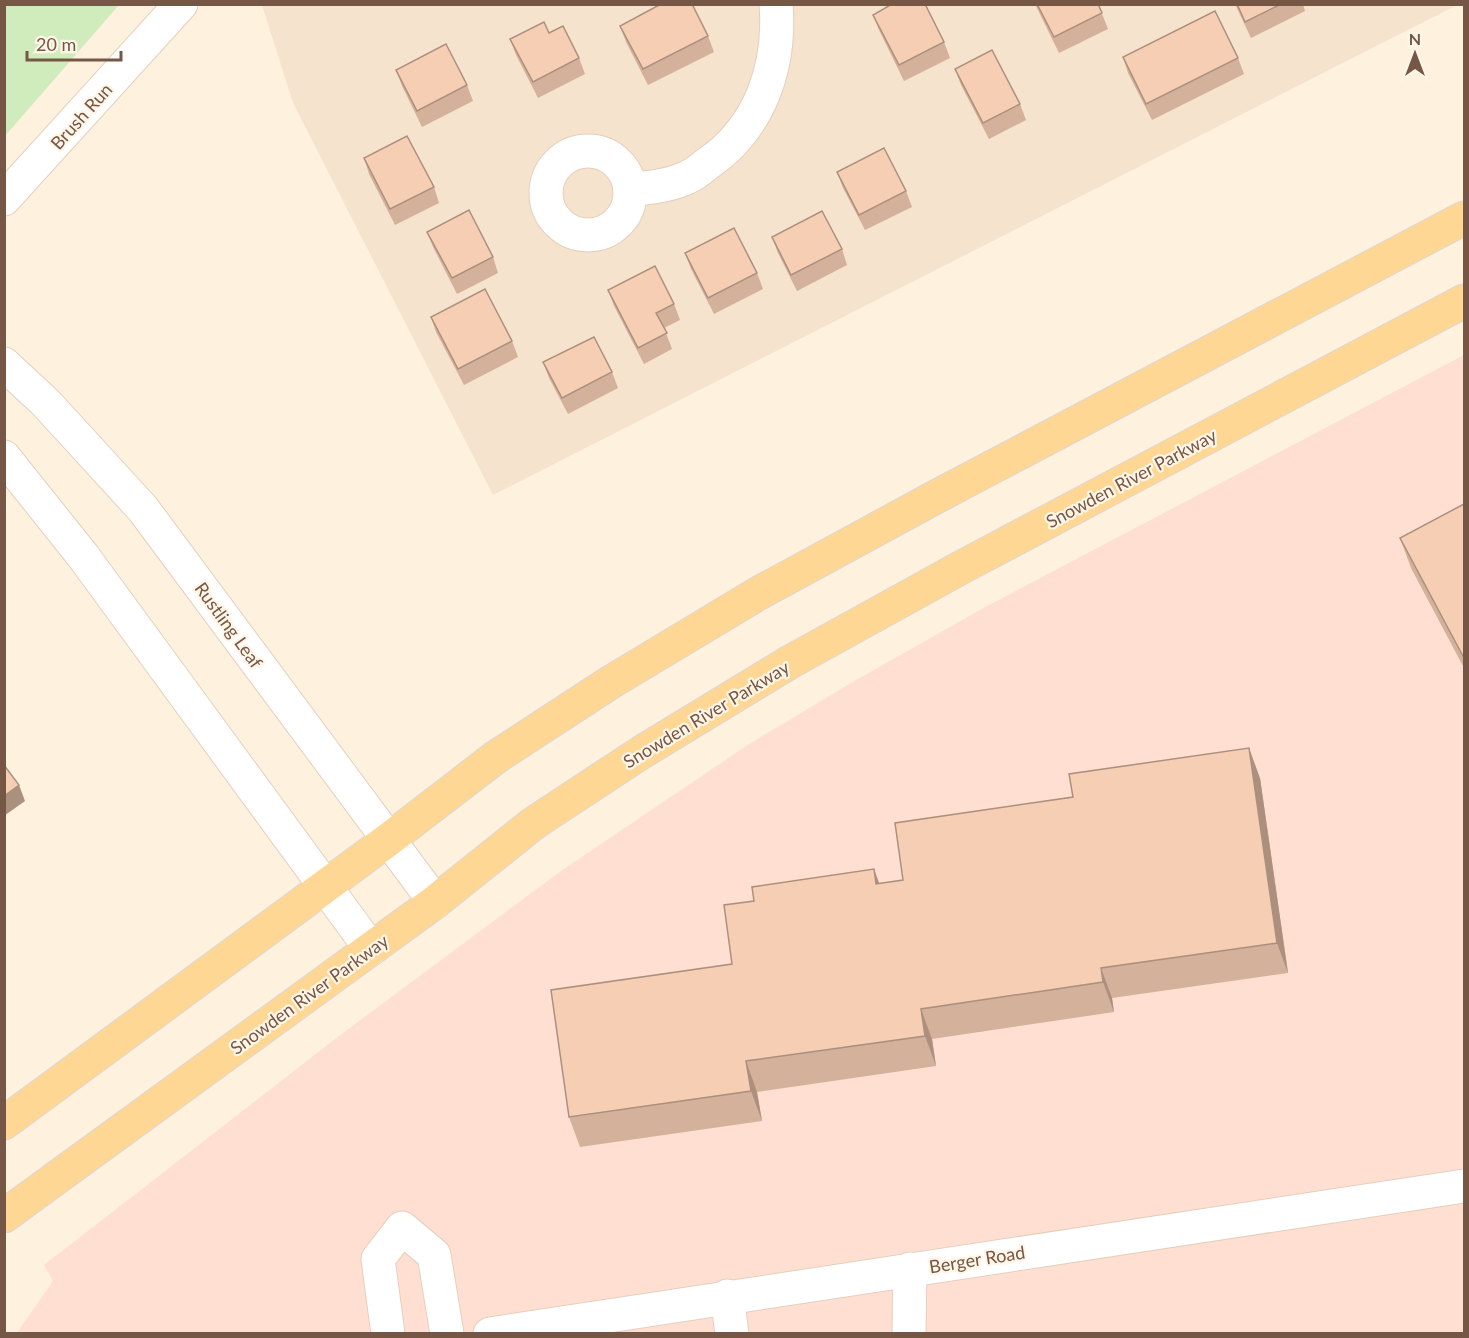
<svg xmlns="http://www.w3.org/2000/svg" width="1469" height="1338" font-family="Lato,sans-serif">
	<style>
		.residential { fill: #f6e3cd }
		.commercial { fill: #ffdfd2 }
		.green { fill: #d0ecbd }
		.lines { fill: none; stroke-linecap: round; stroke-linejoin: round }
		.minor-casing { stroke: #e5cfbd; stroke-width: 35 }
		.major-casing { stroke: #ded6d2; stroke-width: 35 }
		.minor { stroke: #fff; stroke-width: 33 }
		.major { stroke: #ffd795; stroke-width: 33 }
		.wall { fill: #d4b19b }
		.shaded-wall { fill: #ac907e }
		.building { fill: #f6ceb4; stroke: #ac907e; stroke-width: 1.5 }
		.labels { text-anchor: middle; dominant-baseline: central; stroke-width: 4.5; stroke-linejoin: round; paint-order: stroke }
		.street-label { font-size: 18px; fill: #765645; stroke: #fff6e7 }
	</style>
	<rect width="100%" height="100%" fill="#fef2df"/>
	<polygon class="residential" points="262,5 1457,5 493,495 293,103"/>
	<polygon class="commercial" points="1464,355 1464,1333 16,1334 53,1281 44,1265 339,1036 558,873 749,744 856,680 987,606"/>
	<polygon class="green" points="5,4 119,5 5,136 4,5"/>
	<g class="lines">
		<defs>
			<g id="minor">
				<circle cx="588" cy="193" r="42"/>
				<path d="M630,190c20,-3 40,-4 58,-13 7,-3 13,-8 19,-13 53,-36 74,-97 69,-160"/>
				<polyline points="4,199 181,4"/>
				<polyline points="4,364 46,403 143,509 435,902"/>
				<polyline points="4,457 83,556 371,949"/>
				<polyline points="727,1296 732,1334"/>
				<polyline points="388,1334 378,1259 402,1228 434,1255 447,1334"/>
				<polyline points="490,1334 1464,1186"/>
				<polyline points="909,1334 910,1269"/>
			</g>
			<g id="major">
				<polyline points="4,1123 388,840 496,757 611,682 759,593 932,499 1464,218"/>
				<polyline points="4,1216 435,902 534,823 642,752 790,662 962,567 1464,301"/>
			</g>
		</defs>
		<use href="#minor" class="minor-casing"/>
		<use href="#major" class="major-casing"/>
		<use href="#minor" class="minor"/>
		<use href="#major" class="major"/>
	</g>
	<g class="wall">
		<polygon points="1035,4 1098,4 1108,29 1059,53"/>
		<polygon points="1235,4 1303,4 1305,11 1251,38"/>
		<polygon points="873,15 944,42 950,58 904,81 879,30"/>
		<polygon points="620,26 708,36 714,52 648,85 626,42"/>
		<polygon points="549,33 579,58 585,74 538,98 516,55 510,39"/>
		<polygon points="1123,57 1238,58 1244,74 1152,120 1128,73"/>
		<polygon points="955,69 1020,104 1026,120 989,139 961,85"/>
		<polygon points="396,70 467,85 473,101 422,127 402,86"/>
		<polygon points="364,158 434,187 439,203 395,225 369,174"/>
		<polygon points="837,172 906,191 912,207 865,230 843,188"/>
		<polygon points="427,232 493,257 498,273 457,294 433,247"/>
		<polygon points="772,237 842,249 847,265 797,291 778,253"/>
		<polygon points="685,253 757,273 763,289 714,314 691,269"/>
		<polygon points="608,290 674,304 680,320 664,328 672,349 644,364 614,306"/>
		<polygon points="431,317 512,341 518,357 464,385 436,332"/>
		<polygon points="543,362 612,372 618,388 568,414 549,378"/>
		<polygon points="1464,504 1464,668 1411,568 1400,538"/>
		<polygon points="1260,778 1288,973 1112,998 1114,1012 932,1039 936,1066 757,1092 762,1121 580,1147 569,1117 732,964 879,883 903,880"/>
	</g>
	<g class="shaded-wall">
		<polygon points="1249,748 1260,778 1288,973 1277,943"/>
		<polygon points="19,785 25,801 4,816 4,796"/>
		<polygon points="874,869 885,899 876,884"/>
		<polygon points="1101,968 1112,998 1114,1012 1103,982"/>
		<polygon points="921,1009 932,1039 936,1066 925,1036"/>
		<polygon points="746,1061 757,1092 762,1121 751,1091"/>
	</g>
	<g class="building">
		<polygon points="661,4 692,4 708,36 643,69 620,26"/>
		<polygon points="892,4 925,4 944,42 899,65 873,15"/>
		<polygon points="1037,4 1098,4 1102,13 1054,37"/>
		<polygon points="1237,4 1281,4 1245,22"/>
		<polygon points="1215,11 1238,58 1146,104 1123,57"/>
		<polygon points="544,22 549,33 563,26 579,58 533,82 510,39"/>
		<polygon points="446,44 467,85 417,111 396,70"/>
		<polygon points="992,50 1020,104 983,123 955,69"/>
		<polygon points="407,136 434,187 390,209 364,158"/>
		<polygon points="884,148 906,191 859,215 837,172"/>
		<polygon points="469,210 493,257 452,278 427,232"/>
		<polygon points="822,211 842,249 791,275 772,237"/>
		<polygon points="734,228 757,273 708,298 685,253"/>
		<polygon points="655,266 674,304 656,313 667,333 638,348 608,290"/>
		<polygon points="485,289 512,341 458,369 431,317"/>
		<polygon points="594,337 612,372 562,398 543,362"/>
		<polygon points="1464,504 1464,658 1400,538"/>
		<polygon points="1249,748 1277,943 1101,968 1103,982 921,1009 925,1036 746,1061 751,1091 569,1117 551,990 732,964 724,905 754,901 752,887 874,869 876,884 903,880 895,823 1073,797 1069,774"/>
		<polygon points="4,765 19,785 4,796"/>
	</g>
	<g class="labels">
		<g class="street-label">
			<text transform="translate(81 116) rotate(-48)">Brush Run</text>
			<text transform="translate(1131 478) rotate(-28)">Snowden River Parkway</text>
			<text transform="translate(229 625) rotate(54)">Rustling Leaf</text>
			<text transform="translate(706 714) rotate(-31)">Snowden River Parkway</text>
			<text transform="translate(309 994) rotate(-36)">Snowden River Parkway</text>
			<text transform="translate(977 1259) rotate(-9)">Berger Road</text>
		</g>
	</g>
	<rect width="1469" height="1338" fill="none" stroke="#765645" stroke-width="12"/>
	<g transform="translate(1415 54)" stroke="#fff6e7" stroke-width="4.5" paint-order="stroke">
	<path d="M0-4.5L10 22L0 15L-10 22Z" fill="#765645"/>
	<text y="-9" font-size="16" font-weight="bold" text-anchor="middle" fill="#765645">N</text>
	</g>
	<path d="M27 51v9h94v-9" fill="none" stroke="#765645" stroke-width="3"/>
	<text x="36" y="51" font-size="18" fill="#765645" stroke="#fff6e7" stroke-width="4.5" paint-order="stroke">20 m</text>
</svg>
